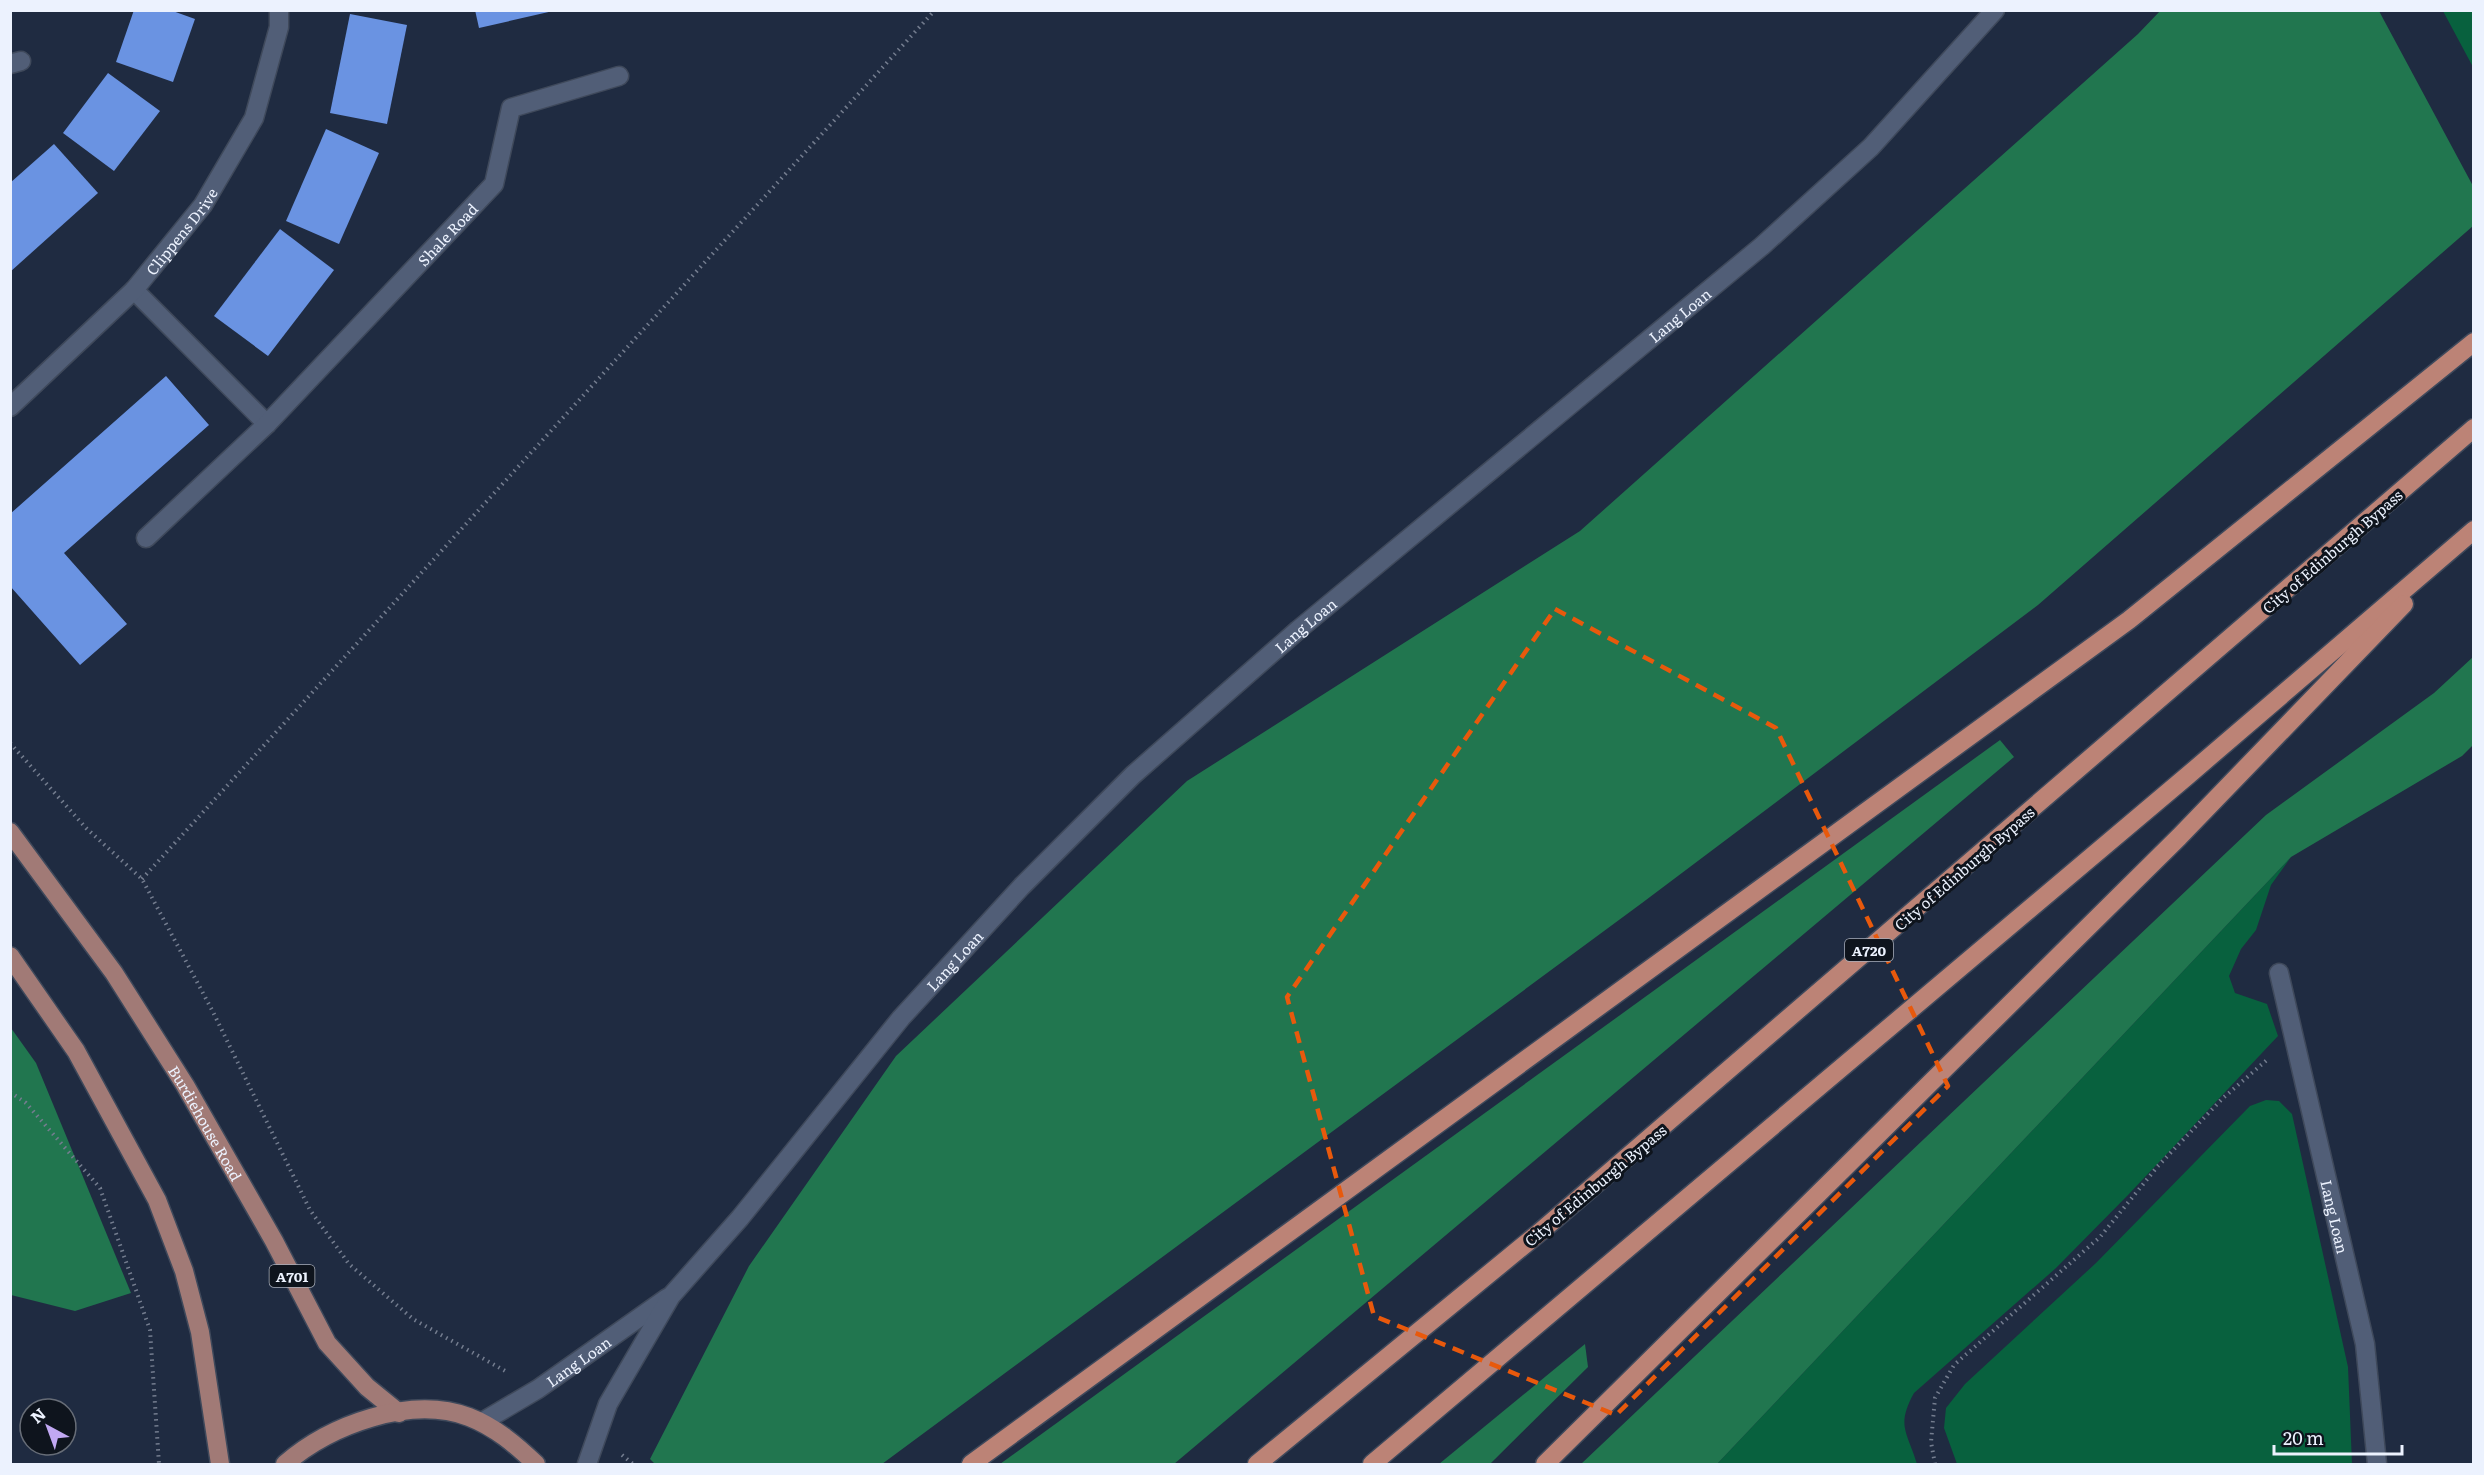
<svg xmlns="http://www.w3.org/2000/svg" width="2484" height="1475" font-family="Literata,serif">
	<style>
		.green { fill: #08613e }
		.forest { fill: #21764f }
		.building { fill: #6a93e2 }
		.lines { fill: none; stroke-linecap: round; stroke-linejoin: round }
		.service-casing { stroke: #3f495b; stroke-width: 21 }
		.minor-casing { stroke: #3f495b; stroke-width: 21 }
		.tertiary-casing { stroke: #3f495b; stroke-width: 21 }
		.primary-casing { stroke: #3f495b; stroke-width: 21 }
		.trunk-casing { stroke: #3f495b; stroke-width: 21 }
		.path { stroke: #747d8f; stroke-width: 4; stroke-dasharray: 1.5 4.5; stroke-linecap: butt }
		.service { stroke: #515e77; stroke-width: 18 }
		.minor { stroke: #515e77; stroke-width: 18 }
		.tertiary { stroke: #515e77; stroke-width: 18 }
		.primary { stroke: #a17a76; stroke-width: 18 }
		.trunk { stroke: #bc8376; stroke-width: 18 }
		.marked { fill: none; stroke: #e8590c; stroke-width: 4.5; stroke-dasharray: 12 8; stroke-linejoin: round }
		.labels { text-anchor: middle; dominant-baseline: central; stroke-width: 6; stroke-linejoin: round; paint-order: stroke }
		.shield { fill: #0e141d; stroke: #a9afba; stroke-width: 1.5 }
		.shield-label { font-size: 14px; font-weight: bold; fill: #ecf2fe }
		.street-label { font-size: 15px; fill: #ecf2fe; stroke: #0e141d }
	</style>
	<rect width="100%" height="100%" fill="#1f2b41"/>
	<g class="green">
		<polygon points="2443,11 2473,11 2473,67"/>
		<path d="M2291,857l-20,28 -15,45 -15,19 -12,27 6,17 32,11 11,32 -150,159 -72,73 -142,125c-18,33 -7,38 3,71h-200z"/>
		<polygon points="2266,1100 2279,1101 2292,1114 2348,1367 2352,1464 1957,1464 1944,1428 1946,1408 1965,1384 2096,1263 2250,1106"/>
	</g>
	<g class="forest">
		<polygon points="2161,10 2379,11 2473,186 2473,226 2038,605 1642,903 882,1464 655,1464 650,1459 749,1266 896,1056 1187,781 1580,531 2138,34"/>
		<polygon points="2473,657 2473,745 2462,756 2291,857 1717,1464 1581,1464 2266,815 2434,693"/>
		<polygon points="2000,740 2014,757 1174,1464 1000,1464"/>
		<polygon points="11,1028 36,1063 131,1293 75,1311 11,1295"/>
		<polygon points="1585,1344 1588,1367 1490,1464 1439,1464"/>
	</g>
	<g class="building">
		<polygon points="134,10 170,10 195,19 173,82 116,62"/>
		<polygon points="475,10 553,10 553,11 479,28"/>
		<polygon points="350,14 407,25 387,124 330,113"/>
		<polygon points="108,73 160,111 114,171 63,133"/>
		<polygon points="326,129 379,153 339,244 286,221"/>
		<polygon points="54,144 98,193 10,272 10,183"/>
		<polygon points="280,229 334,270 268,356 214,316"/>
		<polygon points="166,376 209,425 64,553 127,624 80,665 10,586 10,514"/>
	</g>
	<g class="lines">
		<defs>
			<g id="service">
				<path id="s1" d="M2279,973l86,371 12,120"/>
			</g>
			<g id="minor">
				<polyline points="10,64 21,61"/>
				<polyline points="134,290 267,424"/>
				<path id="s2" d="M10,407l124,-117 69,-85 51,-87 25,-91v-17"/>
				<path id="s3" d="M146,538l121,-114 227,-240 17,-76 108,-32"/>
			</g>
			<g id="tertiary">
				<path id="s4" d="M482,1422l56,-33 129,-91"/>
				<path id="s5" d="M587,1464l21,-60 63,-108 69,-78 161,-200 121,-132 111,-111 165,-145 464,-384 109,-99 124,-137"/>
			</g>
			<g id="primary">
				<path id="s6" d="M10,832l104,141 71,112 89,156 53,102 40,44 32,26"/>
				<polyline points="10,956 76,1051 157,1200 184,1271 200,1332 220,1464"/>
				<path d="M285,1464c45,-39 125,-69 184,-47 26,10 47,28 67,47"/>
			</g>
			<g id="trunk">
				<polyline points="971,1464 2129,620 2474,342"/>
				<polyline points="1257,1464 1540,1232 2474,428"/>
				<polyline points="1372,1464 2186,777 2474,530"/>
				<polyline points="1545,1464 2179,837 2404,604"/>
			</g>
		</defs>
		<use href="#service" class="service-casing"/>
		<use href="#minor" class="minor-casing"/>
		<use href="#tertiary" class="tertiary-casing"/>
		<use href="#primary" class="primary-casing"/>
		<use href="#trunk" class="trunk-casing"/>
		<g class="path">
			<polyline points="10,743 86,828 142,879 212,1010 310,1210 349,1264 413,1319 507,1372"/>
			<polyline points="142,879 935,10"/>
			<polyline points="10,1092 26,1103 100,1188 150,1330 159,1464"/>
			<polyline points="622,1455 633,1464"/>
			<polyline points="1935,1464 1931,1442 1935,1398 1954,1365 2100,1237 2158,1166 2222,1099 2268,1059"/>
		</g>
		<use href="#service" class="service"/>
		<use href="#minor" class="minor"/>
		<use href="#tertiary" class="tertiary"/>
		<use href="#primary" class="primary"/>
		<use href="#trunk" class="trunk"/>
	</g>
	<path class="marked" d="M1555,609l221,119 172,358 -332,329 -242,-99 -87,-319z"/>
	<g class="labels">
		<g class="shield">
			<rect x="1845" y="939" width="48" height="22" rx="4.5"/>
			<rect x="269.5" y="1265" width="45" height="22" rx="4.5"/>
		</g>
		<g class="shield-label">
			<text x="1869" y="950">A720</text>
			<text x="292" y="1276">A701</text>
		</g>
		<g class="street-label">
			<text stroke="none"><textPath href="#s2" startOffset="246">Clippens Drive</textPath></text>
			<text stroke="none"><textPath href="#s3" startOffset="428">Shale Road</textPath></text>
			<text stroke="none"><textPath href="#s5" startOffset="1600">Lang Loan</textPath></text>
			<text transform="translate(2332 551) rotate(-41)">City of Edinburgh Bypass</text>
			<text stroke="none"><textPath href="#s5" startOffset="1114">Lang Loan</textPath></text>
			<text transform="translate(1964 868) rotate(-41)">City of Edinburgh Bypass</text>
			<text stroke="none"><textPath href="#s5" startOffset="628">Lang Loan</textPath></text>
			<text stroke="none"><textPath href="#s6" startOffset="351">Burdiehouse Road</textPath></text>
			<text transform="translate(1595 1185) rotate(-40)">City of Edinburgh Bypass</text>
			<text stroke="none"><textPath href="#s1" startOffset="250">Lang Loan</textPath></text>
			<text stroke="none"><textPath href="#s4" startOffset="114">Lang Loan</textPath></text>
		</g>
	</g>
	<rect width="2484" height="1475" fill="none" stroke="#ecf2fe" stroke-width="24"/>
	<g transform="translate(48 1427) rotate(319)"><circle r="28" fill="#0e141d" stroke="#676d77" stroke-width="1.5"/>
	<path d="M0-4.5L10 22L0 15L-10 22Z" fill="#c1a8f3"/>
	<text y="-9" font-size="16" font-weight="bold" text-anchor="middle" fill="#ecf2fe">N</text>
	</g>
	<path d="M2274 1445v9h128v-9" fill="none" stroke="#ecf2fe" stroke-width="3"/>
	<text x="2283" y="1445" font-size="18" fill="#ecf2fe" stroke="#0e141d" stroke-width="4.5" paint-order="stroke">20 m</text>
</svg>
